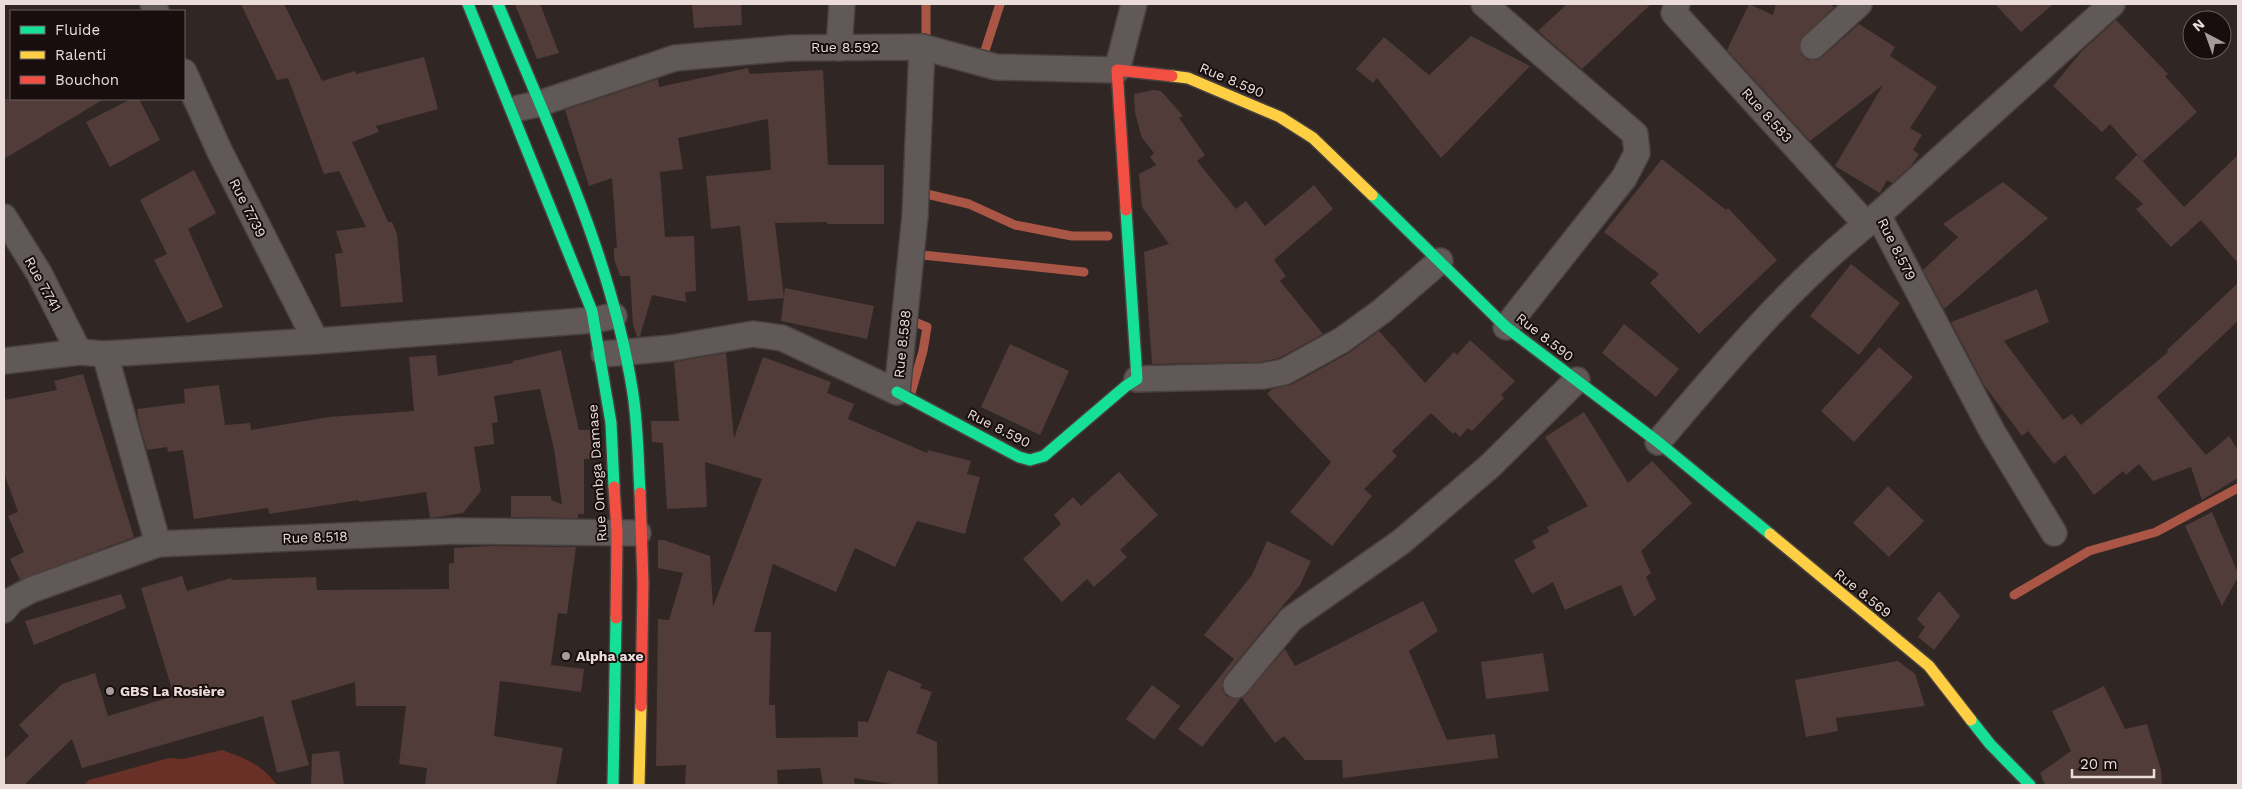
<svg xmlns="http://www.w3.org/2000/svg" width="2242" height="789" font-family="'Work Sans',sans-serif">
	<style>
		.green { fill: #683026 }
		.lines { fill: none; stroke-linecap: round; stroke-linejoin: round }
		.stream { stroke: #a95647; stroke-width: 9 }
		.building { fill: #513c39 }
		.street-casing { stroke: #49413f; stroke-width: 28 }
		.fast-casing { stroke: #49413f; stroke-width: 14 }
		.slow-casing { stroke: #49413f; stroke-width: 14 }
		.jam-casing { stroke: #49413f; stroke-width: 14 }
		.street { stroke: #605957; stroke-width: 25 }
		.fast { stroke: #16e098; stroke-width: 11 }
		.slow { stroke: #ffcf43; stroke-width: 11 }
		.jam { stroke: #f24e42; stroke-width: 11 }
		.poi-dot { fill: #a89c9a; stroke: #170e0d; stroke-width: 2 }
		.labels { text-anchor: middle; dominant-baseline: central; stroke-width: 4; stroke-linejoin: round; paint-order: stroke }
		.street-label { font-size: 14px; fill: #e9dcd9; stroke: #170e0d }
		.poi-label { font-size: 14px; font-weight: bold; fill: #e9dcd9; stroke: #170e0d; text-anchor: start }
	</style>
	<rect width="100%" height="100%" fill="#302624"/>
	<path class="green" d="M222,750c23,8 41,15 55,35h-193l5,-5 80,-22 14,1z"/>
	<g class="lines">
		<g class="stream">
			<polyline points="926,4 926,45"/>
			<polyline points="982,60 1000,4"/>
			<polyline points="918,192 969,204 1015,225 1072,236 1108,236"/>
			<polyline points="913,254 1084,272"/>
			<polyline points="907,319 927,327 923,351 911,393"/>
			<polyline points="2014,595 2089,551 2156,532 2238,488"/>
		</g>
	</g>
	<g class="building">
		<polygon points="241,4 284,4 322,81 355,71 356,74 424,57 438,109 376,126 379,132 352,142 388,222 392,222 397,234 403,302 341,307 335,254 343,253 336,231 366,227 339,171 324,174 288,78 277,80"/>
		<polygon points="515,4 540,4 559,53 537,59"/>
		<polygon points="692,4 741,4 742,25 694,28"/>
		<polygon points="1567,4 1651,4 1582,69 1538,31"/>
		<polygon points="1749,4 1773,15 1776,4 1829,4 1834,7 1800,41 1799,49 1803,56 1808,60 1816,60 1822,57 1859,24 1895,47 1890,56 1937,87 1910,128 1922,135 1913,150 1919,154 1911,166 1892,183 1887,180 1880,193 1835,166 1883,85 1810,141 1727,50"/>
		<polygon points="1995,4 2053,4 2021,32"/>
		<polygon points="2116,20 2168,74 2165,76 2197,112 2143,161 2110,124 2102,132 2053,86 2082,51"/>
		<polygon points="1471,36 1530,66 1441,158 1377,78 1373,83 1356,69 1384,37 1429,75"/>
		<polygon points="748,68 750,74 823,70 828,165 884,165 884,224 827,224 827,222 775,223 784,298 748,301 740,226 711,229 706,176 771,170 768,119 678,138 683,169 660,172 665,237 694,236 696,291 685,292 686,302 652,295 640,336 637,337 633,324 630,276 620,276 614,259 614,248 617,248 612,178 589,186 565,110 658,79 659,87"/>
		<polygon points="1153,90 1161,91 1183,116 1179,118 1205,155 1197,161 1236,209 1246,201 1265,226 1314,185 1333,209 1274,260 1286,276 1280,281 1323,334 1279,358 1261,362 1152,364 1144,252 1169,244 1142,207 1139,174 1156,165 1150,157 1154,153 1142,138 1135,113 1134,94"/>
		<polygon points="4,99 104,99 4,159"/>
		<polygon points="131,99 139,99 160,140 110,167 86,122"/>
		<polygon points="2137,155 2184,207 2238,155 2238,263 2201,220 2171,247 2136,209 2143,204 2115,178"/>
		<polygon points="1662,159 1726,210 1728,208 1777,260 1699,334 1650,283 1659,274 1604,232"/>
		<polygon points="194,170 216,213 188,229 223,307 187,323 154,260 167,254 140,200"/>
		<polygon points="2003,182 2048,218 1944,309 1923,270 1958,237 1943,224"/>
		<polygon points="1851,264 1900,303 1859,355 1810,316"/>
		<polygon points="2238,283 2238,321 2157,397 2206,455 2229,436 2238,450 2238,478 2202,500 2191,467 2153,481 2139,464 2126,475 2123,471 2094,495 2065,455 2054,464 2028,431 2022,436 1984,385 1951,322 2037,289 2049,322 2004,341 2063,420 2072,414 2081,425 2168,352 2167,350"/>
		<polygon points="785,288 874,306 867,339 781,321"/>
		<polygon points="1624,324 1679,369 1656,397 1602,353"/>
		<polygon points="1379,331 1425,383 1454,352 1457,355 1470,340 1515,381 1501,395 1504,398 1472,431 1468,428 1460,437 1455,432 1453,434 1431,413 1392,451 1397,456 1364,489 1372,496 1332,546 1290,512 1331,462 1267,394 1272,389 1291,385 1349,353"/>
		<polygon points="1010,344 1069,371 1040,435 981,407"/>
		<polygon points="1879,347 1913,377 1854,442 1821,411"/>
		<polygon points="561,350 579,430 592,430 593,459 584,459 584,514 578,514 578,518 511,517 511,496 551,496 551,500 562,504 554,449 540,389 494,396 498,422 492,423 494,444 474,447 481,491 463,513 438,517 430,518 426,492 359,502 359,500 269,514 268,508 194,519 183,450 168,452 167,447 147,450 139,423 137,409 185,403 184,389 219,385 225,425 250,423 251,430 329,417 414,411 409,357 436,355 438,376 513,363 513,361"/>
		<polygon points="726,353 734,438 763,357 831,382 827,393 854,404 848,419 927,453 928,450 971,461 967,474 980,477 965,534 917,521 895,567 855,548 836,592 773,564 754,632 771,632 769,705 775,705 776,738 858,737 858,721 868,722 888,670 922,684 920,688 932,692 916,733 937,742 938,785 898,785 854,778 855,785 823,785 820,768 777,770 778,785 685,785 686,765 656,766 658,619 669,620 683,573 658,568 658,540 664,540 710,556 713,607 762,479 705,462 707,507 667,509 663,443 652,442 651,421 679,421 674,362"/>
		<polygon points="83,374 134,537 20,580 10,559 24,552 8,516 18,512 4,473 4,400 57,390 54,381"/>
		<polygon points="1584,412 1628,483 1652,461 1692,503 1641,551 1651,573 1646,577 1656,599 1634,617 1621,585 1565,610 1553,582 1532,594 1514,560 1536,548 1532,541 1549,532 1547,527 1588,506 1545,437"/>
		<polygon points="1119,472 1158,515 1120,550 1127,557 1094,587 1087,579 1062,602 1023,559 1061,524 1054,515 1073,497 1081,506"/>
		<polygon points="1888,486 1924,521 1889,557 1853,523"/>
		<polygon points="2212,512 2238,573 2238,577 2222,606 2185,526"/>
		<polygon points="1267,541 1311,561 1300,585 1225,676 1222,683 1222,689 1226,696 1233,699 1241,698 1202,747 1178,729 1234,659 1204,635 1252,575"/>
		<polygon points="489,546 576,547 567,614 558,613 551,665 584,669 581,692 500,681 494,736 563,748 556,785 425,785 427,768 399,764 406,706 356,706 355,682 291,701 309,765 277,773 263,716 82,768 72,739 24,785 4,785 4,760 29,736 19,725 62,684 95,673 108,716 174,696 141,588 182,576 187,591 231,578 232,580 316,577 317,590 449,589 449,564 454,563 454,548"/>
		<polygon points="1939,591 1960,616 1934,650 1918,637 1925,627 1917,619"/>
		<polygon points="121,594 126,608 34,645 25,621"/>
		<polygon points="1423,601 1438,631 1409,651 1447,740 1495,734 1498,758 1343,778 1342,760 1305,760 1284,736 1275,743 1242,698 1285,649 1295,666"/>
		<polygon points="1543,653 1549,691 1486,699 1481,662"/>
		<polygon points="1898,661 1915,674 1925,706 1836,718 1838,731 1806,737 1795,680"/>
		<polygon points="1152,685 1180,706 1154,740 1126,719"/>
		<polygon points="2104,686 2125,729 2147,724 2161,770 2162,785 2045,785 2040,773 2071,751 2052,711"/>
		<polygon points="339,751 344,785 311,785 312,754"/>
	</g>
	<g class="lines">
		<defs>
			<g id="street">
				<polyline points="153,4 156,11"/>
				<polyline points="1484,4 1635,134 1637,153 1624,178 1506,327"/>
				<polyline points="1677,4 1674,13 1866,224"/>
				<polyline points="1813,46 1859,4"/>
				<polyline points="839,48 842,4"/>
				<polyline points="184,72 219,150 316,341"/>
				<polyline points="519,108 538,104 675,58 790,48 922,47 996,67 1117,70 1134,4"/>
				<polyline points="4,217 39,273 79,352"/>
				<polyline points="105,354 158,544"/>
				<polyline points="604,354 671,348 753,334 782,338 897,392 915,216 922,47"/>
				<polyline points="4,361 79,352 105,354 316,341 594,320 614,316"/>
				<polyline points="1137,379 1263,376 1284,372 1342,340 1382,311 1440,261"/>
				<path d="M1658,442c69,-81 136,-162 220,-227"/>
				<polyline points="2054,533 1992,431 1878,215 2112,4"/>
				<polyline points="4,610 12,600 31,590 158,544 457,531 638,533"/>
				<polyline points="1236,685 1291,619 1401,542 1490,466 1577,380"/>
			</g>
			<g id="fast">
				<polyline points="468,4 592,311 611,423 614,487"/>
				<path d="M498,4c52,126 114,254 135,390 5,33 5,66 7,99"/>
				<polyline points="1372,195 1506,327 1658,442 1770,534"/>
				<polyline points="897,392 1019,457 1030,460 1044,456 1126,386 1137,379 1126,210"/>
				<polyline points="1971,720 1990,744 2030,785"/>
				<polyline points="613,785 616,618"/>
			</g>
			<g id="slow">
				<polyline points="1172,76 1188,78 1280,117 1313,138 1372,195"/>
				<polyline points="1770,534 1929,666 1971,720"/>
				<polyline points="639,785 641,706"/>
			</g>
			<g id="jam">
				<polyline points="1126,210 1117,70 1172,76"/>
				<polyline points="614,487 617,532 616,618"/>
				<polyline points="640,493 643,583 641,706"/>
			</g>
		</defs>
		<use href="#street" class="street-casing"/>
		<use href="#fast" class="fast-casing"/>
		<use href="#slow" class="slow-casing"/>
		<use href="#jam" class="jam-casing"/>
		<use href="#street" class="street"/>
		<use href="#fast" class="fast"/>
		<use href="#slow" class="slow"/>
		<use href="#jam" class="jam"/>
	</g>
	<g class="poi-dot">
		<circle cx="566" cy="656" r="5"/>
		<circle cx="110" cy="691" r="5"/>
	</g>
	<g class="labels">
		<g class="street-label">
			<text x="845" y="47">Rue 8.592</text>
			<text transform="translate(1232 80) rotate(23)">Rue 8.590</text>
			<text transform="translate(1767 115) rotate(48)">Rue 8.583</text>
			<text transform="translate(248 208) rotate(63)">Rue 7.739</text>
			<text transform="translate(1897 249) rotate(63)">Rue 8.579</text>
			<text transform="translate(43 284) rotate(61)">Rue 7.741</text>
			<text transform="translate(1545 337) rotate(38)">Rue 8.590</text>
			<text transform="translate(902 344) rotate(-84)">Rue 8.588</text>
			<text transform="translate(999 428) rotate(27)">Rue 8.590</text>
			<text transform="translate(597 473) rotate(-94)">Rue Ombga Damase</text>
			<text transform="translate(315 537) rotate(-2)">Rue 8.518</text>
			<text transform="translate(1863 593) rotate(39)">Rue 8.569</text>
		</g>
		<g class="poi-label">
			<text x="576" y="656">Alpha axe</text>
			<text x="120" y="691">GBS La Rosière</text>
		</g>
	</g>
	<rect width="2242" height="789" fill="none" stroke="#e9dcd9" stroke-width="10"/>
	<rect x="10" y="10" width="175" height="90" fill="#170e0d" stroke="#6b605f"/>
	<rect x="20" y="26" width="25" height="8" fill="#16e098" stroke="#6b605f"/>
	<text x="55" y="35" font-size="15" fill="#e9dcd9">Fluide</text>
	<rect x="20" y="51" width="25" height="8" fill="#ffcf43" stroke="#6b605f"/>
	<text x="55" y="60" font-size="15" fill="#e9dcd9">Ralenti</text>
	<rect x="20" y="76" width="25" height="8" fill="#f24e42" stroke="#6b605f"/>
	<text x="55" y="85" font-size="15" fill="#e9dcd9">Bouchon</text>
	<g transform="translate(2207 35) rotate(319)"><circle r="24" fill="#170e0d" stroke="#6b605f"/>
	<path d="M0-4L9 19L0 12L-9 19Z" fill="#a89c9a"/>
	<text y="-8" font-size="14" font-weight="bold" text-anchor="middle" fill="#e9dcd9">N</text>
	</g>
	<path d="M2072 769v8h82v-8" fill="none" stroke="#e9dcd9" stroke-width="2.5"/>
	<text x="2080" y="769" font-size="15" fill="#e9dcd9" stroke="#170e0d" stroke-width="4" paint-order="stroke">20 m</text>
</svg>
